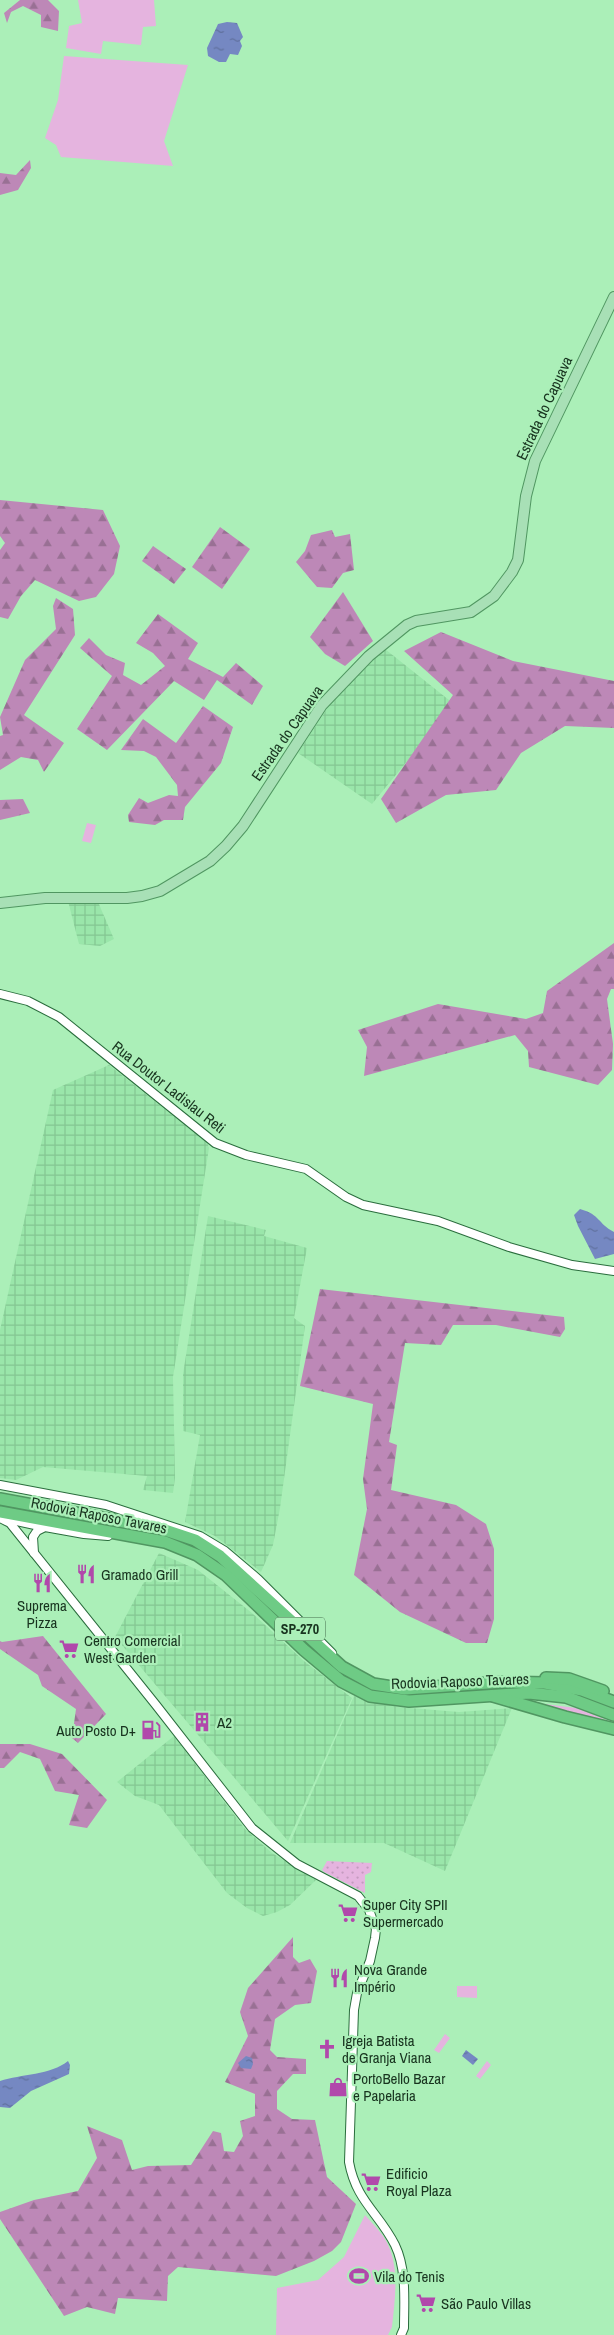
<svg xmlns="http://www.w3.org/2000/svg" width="614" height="2335" font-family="'Archivo Narrow',sans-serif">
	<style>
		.industrial { fill: url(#industrial-grid) }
		.green { fill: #e5b4df }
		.forest { fill: url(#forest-firs) }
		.park { fill: url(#park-dots) }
		.water { fill: url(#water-ripples) }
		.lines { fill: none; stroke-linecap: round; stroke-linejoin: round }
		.minor-casing { stroke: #2a6d3d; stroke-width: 10 }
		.major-casing { stroke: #509661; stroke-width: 12 }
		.highway-casing { stroke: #509661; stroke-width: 14 }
		.minor { stroke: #fff; stroke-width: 8 }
		.major { stroke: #a8e0b6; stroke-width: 10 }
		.highway { stroke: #6ecb85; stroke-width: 11 }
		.labels { text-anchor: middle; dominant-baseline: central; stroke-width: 4.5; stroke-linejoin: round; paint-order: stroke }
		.shield { fill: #abefb8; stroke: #446c4d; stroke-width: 1 }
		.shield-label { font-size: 14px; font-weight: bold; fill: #18341f }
		.street-label { font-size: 15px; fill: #18341f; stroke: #abefb8 }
		.poi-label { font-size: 15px; fill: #18341f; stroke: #abefb8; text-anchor: start }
	</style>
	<defs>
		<pattern id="industrial-grid" width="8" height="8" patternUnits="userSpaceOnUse" patternTransform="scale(1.25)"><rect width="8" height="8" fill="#9ae6aa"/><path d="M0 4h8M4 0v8" fill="none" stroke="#84c692"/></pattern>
		<pattern id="forest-firs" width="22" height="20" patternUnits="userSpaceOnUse" patternTransform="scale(1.25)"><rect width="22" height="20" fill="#bd88b7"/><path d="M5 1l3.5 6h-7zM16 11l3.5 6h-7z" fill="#997094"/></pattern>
		<pattern id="park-dots" width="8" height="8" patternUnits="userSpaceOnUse" patternTransform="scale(1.25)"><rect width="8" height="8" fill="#e5b4df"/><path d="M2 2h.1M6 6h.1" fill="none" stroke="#c49bbf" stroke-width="1.8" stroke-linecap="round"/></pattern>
		<pattern id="water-ripples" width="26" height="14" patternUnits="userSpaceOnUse" patternTransform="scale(1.25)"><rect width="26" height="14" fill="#7588c2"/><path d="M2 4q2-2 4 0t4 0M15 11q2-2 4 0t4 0" fill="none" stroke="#5f709d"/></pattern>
	</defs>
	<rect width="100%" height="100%" fill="#abefb8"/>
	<g class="industrial">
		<polygon points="385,649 454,704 372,804 298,753 338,692"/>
		<polygon points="68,901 98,902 114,939 100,946 79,944"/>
		<polygon points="109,1065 191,1130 207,1142 209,1148 173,1377 175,1478 173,1493 143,1490 147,1476 43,1467 16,1480 0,1478 0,1330 53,1090"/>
		<polygon points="208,1216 266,1230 264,1236 307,1248 294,1318 305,1326 280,1508 273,1545 261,1572 215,1536 185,1522 200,1435 183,1431 183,1374"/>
		<polygon points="159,1553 198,1570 252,1613 304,1661 352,1698 288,1841 115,1637"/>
		<polygon points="354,1696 398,1707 459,1712 512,1708 445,1871 384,1843 290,1843"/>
		<polygon points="174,1736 245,1829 272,1853 316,1880 290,1905 277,1912 263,1916 247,1908 227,1893 159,1805 135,1796 117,1782"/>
	</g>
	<g class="green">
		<polygon points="78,0 154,0 156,26 143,27 141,45 103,41 101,54 66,48 69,26 82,23"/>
		<polygon points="64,56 188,65 164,141 173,166 61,157 56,145 45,138 58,100"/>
		<polygon points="87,823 96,825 91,843 82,841"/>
		<polygon points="529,1702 576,1708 614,1723 614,1725"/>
		<polygon points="457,1986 477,1986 477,1998 457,1997"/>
		<polygon points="445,2034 450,2038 439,2053 434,2050"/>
		<polygon points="487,2061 491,2065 480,2079 476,2076"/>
		<path d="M365,2215c6,7 13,14 18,21 18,26 12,61 9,91l-4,8h-112l1,-47 41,-8 26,-23z"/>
	</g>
	<g class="forest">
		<polygon points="20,0 48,0 59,11 58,31 41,27 41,15 23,6 11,12 7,23 4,13"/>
		<polygon points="30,160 31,168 18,190 0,195 0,173 16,175"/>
		<polygon points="0,500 103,510 120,546 114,574 96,597 79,601 35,580 21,596 8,619 0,617 0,550 5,543 0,536"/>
		<polygon points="220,527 250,549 222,589 192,567"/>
		<polygon points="332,530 335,537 350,534 354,570 343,573 332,588 317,587 296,562 305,551 311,535"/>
		<polygon points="153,546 186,569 174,584 142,561"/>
		<polygon points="343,592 373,641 345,666 325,654 310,637"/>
		<polygon points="56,598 73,609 75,635 24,715 64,743 44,772 38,760 21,757 0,770 0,736 3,735 0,717 25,660 56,629 53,606"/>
		<polygon points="158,614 198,643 188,659 223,677 236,663 263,686 252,705 217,680 204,700 174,681 107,750 77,729 112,676 80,648 89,638 106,655 125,663 123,675 141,685 165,666 153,653 136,643"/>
		<polygon points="441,632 513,661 614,681 614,728 565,726 521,753 496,790 446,795 396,823 381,799 453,695 404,651"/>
		<polygon points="203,706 233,727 221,763 185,807 183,820 164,820 155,825 129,822 128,815 139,798 148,803 169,795 178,796 177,785 156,757 144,751 121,750 143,719 176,743"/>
		<polygon points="23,799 30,813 0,820 0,800"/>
		<polygon points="614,943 614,989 611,989 607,999 613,1044 612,1070 598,1085 529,1067 528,1051 515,1035 364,1076 367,1047 358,1030 438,1004 526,1019 543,1013 547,991"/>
		<polygon points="320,1289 564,1317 565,1329 560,1337 496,1325 453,1325 441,1345 405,1343 389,1442 397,1445 391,1490 456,1505 486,1524 494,1549 494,1619 487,1643 466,1643 400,1612 354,1575 367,1509 363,1479 373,1404 300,1386"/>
		<polygon points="43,1636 106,1714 78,1743 72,1738 76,1709 42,1686 38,1675 0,1649 0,1641 2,1642"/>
		<polygon points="0,1744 30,1744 62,1754 107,1800 87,1828 69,1825 79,1795 55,1791 40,1759 20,1752 4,1768 0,1768"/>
		<polygon points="293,1937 293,1957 299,1963 310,1959 317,1971 311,2003 295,2005 275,2019 270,2050 277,2057 306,2059 306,2074 293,2074 277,2091 277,2109 292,2119 315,2120 327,2177 356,2204 341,2242 332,2251 314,2261 276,2276 178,2267 168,2276 167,2301 118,2298 115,2314 87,2307 64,2316 0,2219 0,2212 34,2200 78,2191 97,2158 87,2126 122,2140 132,2170 148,2166 191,2165 213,2131 221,2133 224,2151 234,2152 243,2136 240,2121 255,2116 255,2094 225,2082 248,2036 240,2012 248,1988"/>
	</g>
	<polygon class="park" points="327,1861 372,1863 371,1872 365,1875 365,1893 324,1872 322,1870"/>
	<g class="water">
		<polygon points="227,22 237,23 243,37 240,41 242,46 238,55 230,54 226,62 219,62 208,56 207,48 218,24"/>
		<path d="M580,1209c21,6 17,14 34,23v22l-19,5 -17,-33 -4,-11z"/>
		<polygon points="466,2050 478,2059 473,2065 462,2056"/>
		<polygon points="246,2056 252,2058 253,2064 251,2069 241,2068 238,2063"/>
		<path d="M68,2061l2,4 -1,9 -38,17 -21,17 -10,-1v-26c21,-7 51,-6 68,-20z"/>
	</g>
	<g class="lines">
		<defs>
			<g id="minor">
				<polyline points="0,994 28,1001 59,1017 215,1143 246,1155 306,1169 346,1197 363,1205 438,1221 509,1247 572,1265 614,1271"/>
				<polyline points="0,1485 106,1505 200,1536 225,1551 258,1579 332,1653"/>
				<path d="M0,1518l10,5 146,182 96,123 45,36 61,32 11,14 7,19 -1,9 -5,23 -13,32 -3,17 -5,152c7,39 30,51 46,83 12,25 9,56 9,83l-3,7"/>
				<polyline points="7,1519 44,1527"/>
				<polyline points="34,1553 33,1537 37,1531 45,1527 84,1534 108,1536"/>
			</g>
			<polyline id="major" points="0,903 45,898 127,898 142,896 160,891 210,861 226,846 243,826 322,705 369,656 407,625 416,621 471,612 494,596 512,572 518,560 526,496 535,461 614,297"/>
			<g id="highway">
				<polyline points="0,1499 162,1529 195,1540 220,1556 342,1667 373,1684 405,1689 502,1682 545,1683 582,1690 614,1702"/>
				<polyline points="0,1512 165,1542 197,1555 226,1575 304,1650 341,1681 370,1696 409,1701 529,1693 566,1697 614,1715"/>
				<polyline points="546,1678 569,1679 603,1691"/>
				<polyline points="493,1696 565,1717 614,1729"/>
			</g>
		</defs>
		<use href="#minor" class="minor-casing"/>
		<use href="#major" class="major-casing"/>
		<use href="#highway" class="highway-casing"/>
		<use href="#minor" class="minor"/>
		<use href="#major" class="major"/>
		<use href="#highway" class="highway"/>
	</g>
	<defs>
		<symbol id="restaurant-bare" viewBox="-9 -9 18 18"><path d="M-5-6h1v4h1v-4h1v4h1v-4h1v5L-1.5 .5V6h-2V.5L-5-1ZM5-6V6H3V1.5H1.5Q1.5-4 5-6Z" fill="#b148ab" stroke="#abefb8" stroke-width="2.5" paint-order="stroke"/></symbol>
		<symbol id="supermarket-bare" viewBox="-9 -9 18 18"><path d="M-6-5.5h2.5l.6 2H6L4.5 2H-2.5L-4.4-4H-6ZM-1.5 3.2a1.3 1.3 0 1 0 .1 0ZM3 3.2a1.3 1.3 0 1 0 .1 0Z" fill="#b148ab" stroke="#abefb8" stroke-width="2.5" paint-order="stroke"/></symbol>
		<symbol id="building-bare" viewBox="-9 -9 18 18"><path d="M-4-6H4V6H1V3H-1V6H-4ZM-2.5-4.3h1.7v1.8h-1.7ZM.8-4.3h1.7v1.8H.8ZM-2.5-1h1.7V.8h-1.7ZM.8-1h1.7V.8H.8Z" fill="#b148ab" stroke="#abefb8" stroke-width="2.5" paint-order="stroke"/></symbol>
		<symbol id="fuel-bare" viewBox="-9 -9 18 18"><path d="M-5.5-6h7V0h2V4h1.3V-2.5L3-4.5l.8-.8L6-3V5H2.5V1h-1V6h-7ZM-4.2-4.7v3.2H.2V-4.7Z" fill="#b148ab" stroke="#abefb8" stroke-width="2.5" paint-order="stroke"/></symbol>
		<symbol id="church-bare" viewBox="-9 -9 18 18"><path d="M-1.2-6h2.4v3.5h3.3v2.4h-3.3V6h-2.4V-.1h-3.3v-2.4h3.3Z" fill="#b148ab" stroke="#abefb8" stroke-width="2.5" paint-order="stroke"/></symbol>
		<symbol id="shop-bare" viewBox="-9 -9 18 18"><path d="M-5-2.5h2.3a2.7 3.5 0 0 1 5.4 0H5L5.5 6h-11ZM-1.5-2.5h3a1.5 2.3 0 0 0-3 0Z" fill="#b148ab" stroke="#abefb8" stroke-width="2.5" paint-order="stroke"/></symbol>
		<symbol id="stadium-bare" viewBox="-9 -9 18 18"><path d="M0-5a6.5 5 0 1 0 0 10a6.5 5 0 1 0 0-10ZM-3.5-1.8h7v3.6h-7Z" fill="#b148ab" stroke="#abefb8" stroke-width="2.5" paint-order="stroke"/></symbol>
	</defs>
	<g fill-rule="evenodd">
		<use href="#restaurant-bare" x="72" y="1560" width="28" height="28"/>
		<use href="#restaurant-bare" x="28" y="1569" width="28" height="28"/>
		<use href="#supermarket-bare" x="55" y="1635" width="28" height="28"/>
		<use href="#building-bare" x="188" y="1708" width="28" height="28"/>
		<use href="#fuel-bare" x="137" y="1716" width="28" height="28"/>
		<use href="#supermarket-bare" x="334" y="1899" width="28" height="28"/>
		<use href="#restaurant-bare" x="325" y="1964" width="28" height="28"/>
		<use href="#church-bare" x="313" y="2035" width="28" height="28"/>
		<use href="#shop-bare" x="324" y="2073" width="28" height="28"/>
		<use href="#supermarket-bare" x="357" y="2168" width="28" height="28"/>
		<use href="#stadium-bare" x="345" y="2262" width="28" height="28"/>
		<use href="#supermarket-bare" x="412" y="2289" width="28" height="28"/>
	</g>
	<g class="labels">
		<rect class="shield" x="275" y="1617.5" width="50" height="23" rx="4"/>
		<g class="shield-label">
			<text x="300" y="1629">SP-270</text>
		</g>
		<g class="street-label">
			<text transform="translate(544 408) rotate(-65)">Estrada do Capuava</text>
			<text transform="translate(287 733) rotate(-55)">Estrada do Capuava</text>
			<text transform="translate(169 1087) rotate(38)">Rua Doutor Ladislau Reti</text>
			<text transform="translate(99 1515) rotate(11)">Rodovia Raposo Tavares</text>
			<text transform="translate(460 1681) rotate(-2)">Rodovia Raposo Tavares</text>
		</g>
		<g class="poi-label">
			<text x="101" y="1574">Gramado Grill</text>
			<text x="42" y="1605" text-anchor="middle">Suprema<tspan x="42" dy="17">Pizza</tspan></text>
			<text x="84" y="1640">Centro Comercial<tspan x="84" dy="17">West Garden</tspan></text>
			<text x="217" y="1722">A2</text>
			<text x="136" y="1730" text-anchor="end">Auto Posto D+</text>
			<text x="363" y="1904">Super City SPII<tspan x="363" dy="17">Supermercado</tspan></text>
			<text x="354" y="1969">Nova Grande<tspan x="354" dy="17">Império</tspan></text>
			<text x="342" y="2040">Igreja Batista<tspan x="342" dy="17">de Granja Viana</tspan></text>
			<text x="353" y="2078">PortoBello Bazar<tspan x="353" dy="17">e Papelaria</tspan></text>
			<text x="386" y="2173">Edificio<tspan x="386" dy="17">Royal Plaza</tspan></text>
			<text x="374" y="2276">Vila do Tenis</text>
			<text x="441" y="2303">São Paulo Villas</text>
		</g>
	</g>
</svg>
